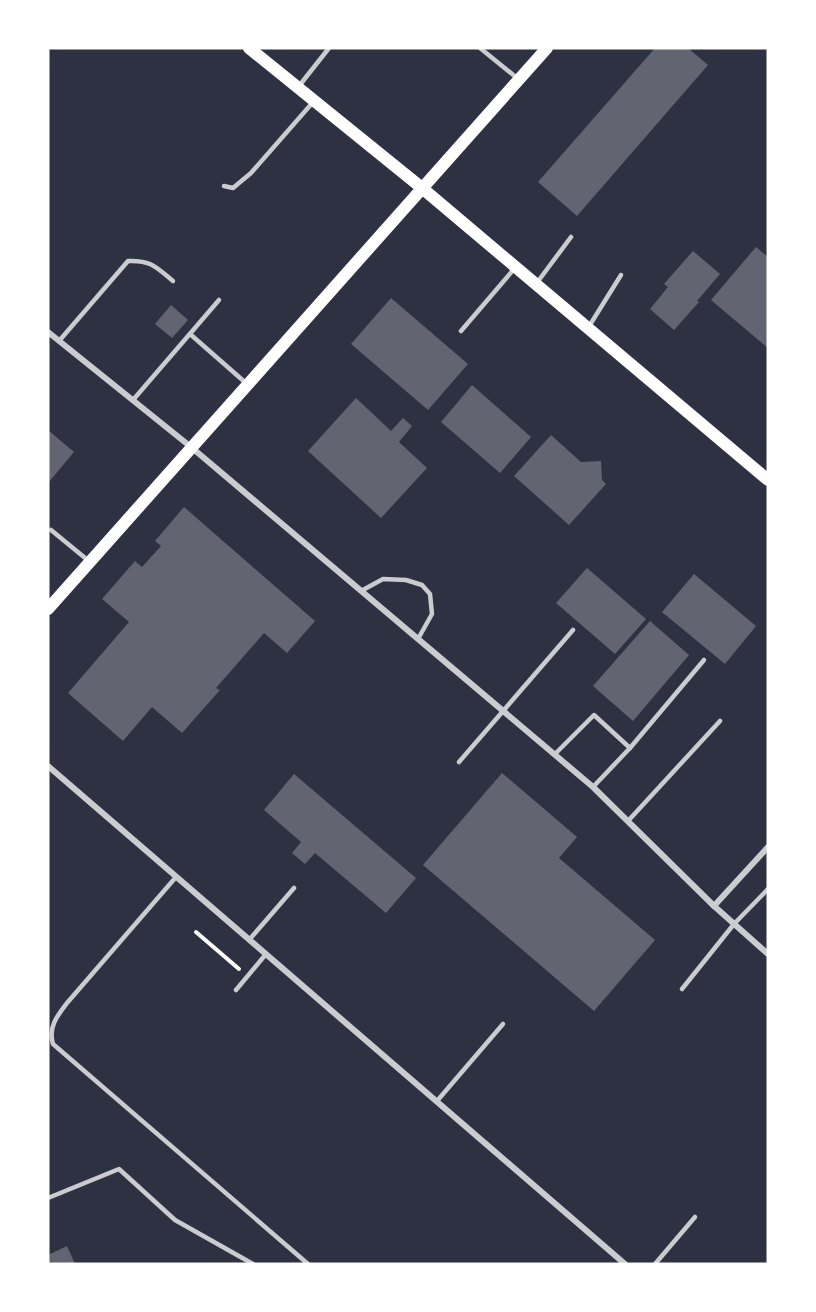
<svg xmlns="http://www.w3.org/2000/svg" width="816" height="1312" font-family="Inter,sans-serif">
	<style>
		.building { fill: #626471 }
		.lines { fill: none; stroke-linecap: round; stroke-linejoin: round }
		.path { stroke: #fff; stroke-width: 4 }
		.service { stroke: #caccd0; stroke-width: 4.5 }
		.minor { stroke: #caccd0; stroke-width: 6 }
		.secondary { stroke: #fff; stroke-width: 12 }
	</style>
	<rect width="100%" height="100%" fill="#2d3142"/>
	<g class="building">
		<polygon points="655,48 688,48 708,65 577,216 538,182"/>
		<polygon points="756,247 768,257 768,348 711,300"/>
		<polygon points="693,251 720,274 697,301 699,302 674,330 650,309 668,287 664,284"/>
		<polygon points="391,298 468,364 428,410 351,344"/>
		<polygon points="171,305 188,320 172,338 155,324"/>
		<polygon points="472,385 531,437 500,473 441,422"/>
		<polygon points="356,398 391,431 403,418 412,426 399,442 427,468 381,518 308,451"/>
		<polygon points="48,430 74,452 48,483"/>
		<polygon points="551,435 581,462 601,461 602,480 606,484 569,525 514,476"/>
		<polygon points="184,507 315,621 287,653 264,633 216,688 220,690 182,733 152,707 123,741 68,693 129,622 102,599 135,561 142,567 161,546 155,541"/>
		<polygon points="587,568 646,619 615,654 556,603"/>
		<polygon points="694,574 756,626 725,664 662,612"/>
		<polygon points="650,621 689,655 633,721 593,686"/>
		<polygon points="502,773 577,837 559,858 655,940 594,1011 423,865"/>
		<polygon points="294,774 416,878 386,913 315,853 305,864 292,853 301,842 264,810"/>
		<polygon points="67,1246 75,1264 48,1264 48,1255"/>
	</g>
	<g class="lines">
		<polyline class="path" points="196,932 239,969"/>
		<g class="service">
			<polyline points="480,48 517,78"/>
			<polyline points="299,86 329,48"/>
			<polyline points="224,186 233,188 251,173 314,101"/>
			<polyline points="536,284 571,237"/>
			<polyline points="588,328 621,275"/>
			<polyline points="461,331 514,269"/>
			<polyline points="190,334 247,384"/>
			<path d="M59,341l69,-80c23,-1 28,6 45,20"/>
			<polyline points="133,400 219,300"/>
			<polyline points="51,530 90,562"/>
			<polyline points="361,591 383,579 406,580 422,585 430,594 432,614 418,639"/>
			<polyline points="630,748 704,660"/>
			<polyline points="555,754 594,715 630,748 593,787"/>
			<polyline points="459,762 573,630"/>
			<polyline points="628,821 720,721"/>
			<path d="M176,877l-109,126c-10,13 -19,24 -14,41l255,220"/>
			<polyline points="249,940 294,888"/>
			<polyline points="682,989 734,924 768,889"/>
			<polyline points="236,990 266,954"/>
			<polyline points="437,1101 503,1024"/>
			<polyline points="48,1198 119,1169 175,1220 253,1264"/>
			<polyline points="655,1264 695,1217"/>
		</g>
		<g class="minor">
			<polyline points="48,332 191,447 593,787 714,906 768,954"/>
			<polyline points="48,766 625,1264"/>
			<polyline points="714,906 768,847"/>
		</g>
		<g class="secondary">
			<polyline points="249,48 422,188 768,480"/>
			<polyline points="48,609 547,48"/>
		</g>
	</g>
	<rect width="816" height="1312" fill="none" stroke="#ffffff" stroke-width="99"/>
</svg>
